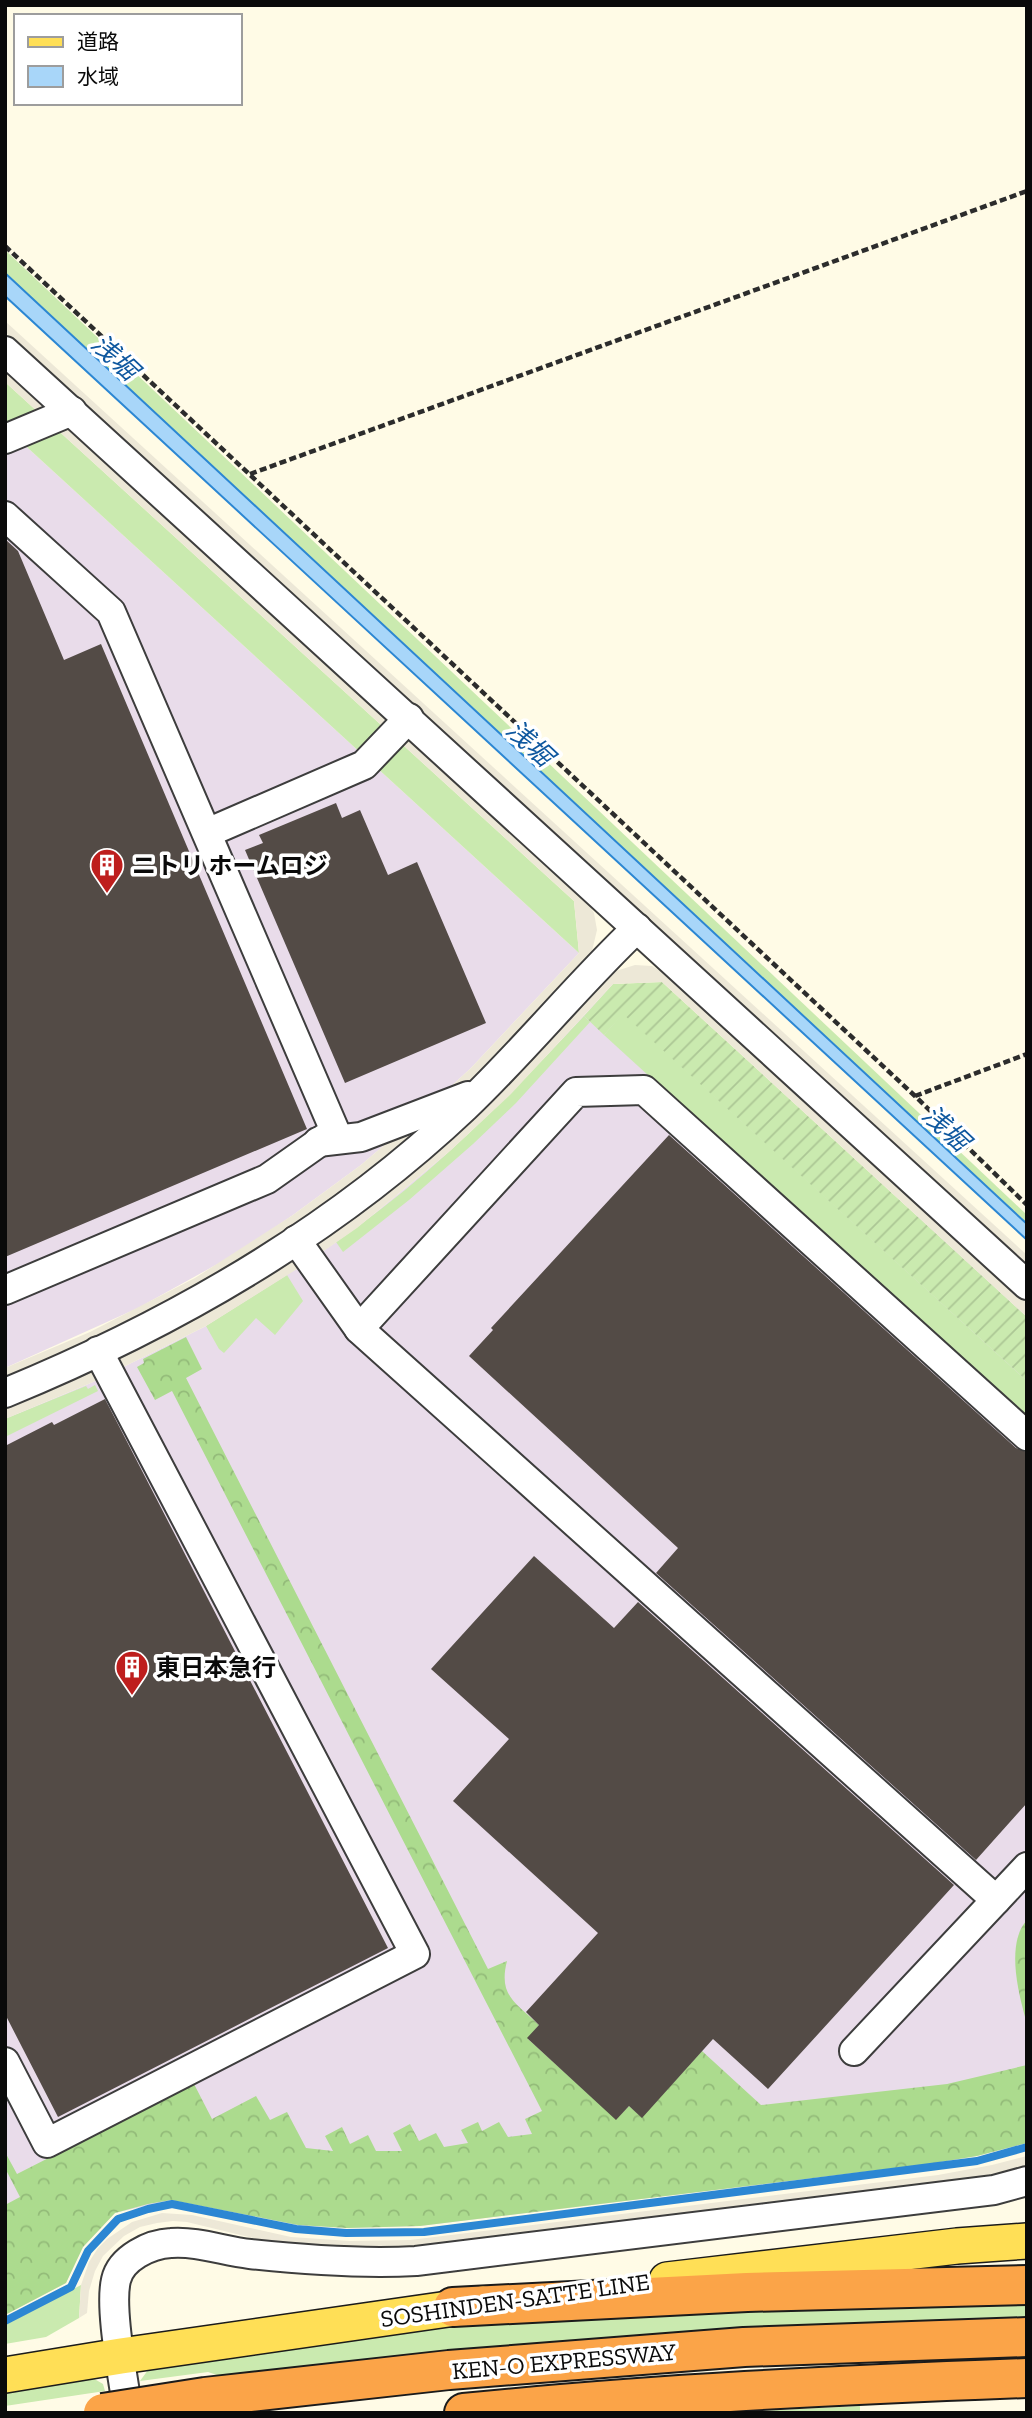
<svg xmlns="http://www.w3.org/2000/svg" width="1032" height="2418" font-family="'Zilla Slab','Noto Sans JP',serif">
	<style>
		.industrial { fill: #e9dcea }
		.grass { fill: #caeaaf }
		.forest { fill: url(#forest-crowns) }
		.garden { fill: url(#garden-furrows) }
		.plaza { fill: #ede8d7 }
		.water { fill: #a8d6f9; stroke: #2c87d3; stroke-width: 2 }
		.lines { fill: none; stroke-linecap: round; stroke-linejoin: round }
		.stream { stroke: #2c87d3; stroke-width: 8 }
		.building { fill: #534b46 }
		.minor-casing { stroke: #3d3d3d; stroke-width: 32 }
		.major-casing { stroke: #1b1b1b; stroke-width: 38 }
		.highway-casing { stroke: #1b1b1b; stroke-width: 42 }
		.path { stroke: #2c2c2c; stroke-width: 4.5; stroke-dasharray: 7 3.5; stroke-linecap: butt }
		.minor { stroke: #fff; stroke-width: 28 }
		.major { stroke: #ffdf56; stroke-width: 35 }
		.highway { stroke: #fba448; stroke-width: 38 }
		.highway-bridge-casing { stroke: #1b1b1b; stroke-width: 42; stroke-linecap: butt }
		.highway-bridge { stroke: #fba448; stroke-width: 38 }
		.labels { text-anchor: middle; dominant-baseline: central; stroke-width: 7; stroke-linejoin: round; paint-order: stroke }
		.poi-label { font-size: 24px; font-weight: bold; fill: #0a0a0a; stroke: #fff; text-anchor: start }
		.street-label { font-size: 24px; fill: #0a0a0a; stroke: #fff }
		.water-label { font-size: 26px; font-style: italic; fill: #0f589f; stroke: #fff }
	</style>
	<defs>
		<pattern id="forest-crowns" width="20" height="18" patternUnits="userSpaceOnUse" patternTransform="scale(1.75)"><rect width="20" height="18" fill="#acdb8e"/><path d="M2 6a3 3 0 1 1 6 0M12 15a3 3 0 1 1 6 0" fill="none" stroke="#93bb79"/></pattern>
		<pattern id="garden-furrows" width="10" height="10" patternUnits="userSpaceOnUse" patternTransform="scale(1.75)"><rect width="10" height="10" fill="#caeaaf"/><path d="M-1 1l2-2M0 10L10 0M9 11l2-2" fill="none" stroke="#acc795"/></pattern>
	</defs>
	<rect width="100%" height="100%" fill="#fffbe6"/>
	<g class="industrial">
		<polygon points="5,427 579,953 471,1068 422,1113 361,1165 293,1215 232,1256 138,1308 5,1368"/>
		<polygon points="613,984 917,1216 1027,1317 1027,2143 977,2156 928,2164 420,2226 347,2228 298,2225 171,2200 115,2213 83,2247 66,2283 5,2315 5,1419 93,1382 206,1326 304,1264 357,1228 451,1150 511,1094"/>
	</g>
	<g class="grass">
		<polygon points="5,250 1027,1215 1027,1224 5,273"/>
		<polygon points="5,382 574,901 579,953 5,427"/>
		<polygon points="623,1013 1027,1381 1027,1421 604,1035"/>
		<path d="M584,1016l6,6 -74,81 -43,41 -64,56 -66,52 -7,-10c93,-64 172,-144 248,-226z"/>
		<polygon points="287,1275 303,1301 275,1335 256,1318 224,1353 219,1349 206,1326"/>
		<polygon points="95,1385 98,1391 5,1437 5,1419 86,1386 88,1389"/>
		<polygon points="81,2285 79,2318 46,2337 5,2344 5,2325"/>
		<path d="M1027,2298v21c-270,6 -538,26 -807,57l-12,-4 -68,9 8,-11 354,-52z"/>
		<polygon points="91,2377 103,2384 105,2391 5,2406 5,2392"/>
		<polygon points="860,2406 860,2413 717,2413"/>
	</g>
	<g class="forest">
		<path d="M186,1337l16,32 -16,9 302,591 19,-8c-9,35 9,42 32,64l-11,14 88,80 13,-13 13,11 60,-66 59,54 186,-21 80,-19v78l-50,13 -49,8 -508,62 -73,2 -49,-3 -127,-25 -23,4 -33,9 -32,34 -17,36 -61,32v-110l15,-8 -15,-29v-16l12,22 177,-90 18,35 44,-23 14,24 17,-8 19,36 27,3 -8,-15 17,-9 8,17 18,-9 8,16h26l-9,-18 17,-9 9,17 17,-8 8,14 24,-4 -7,-13 17,-8 4,9 17,-9 9,15 24,-3 -7,-15 17,-8 -370,-720 -17,9 -18,-33 7,-4 -1,-4z"/>
		<path d="M1027,1920v104c-8,-28 -22,-80 0,-104z"/>
	</g>
	<polygon class="garden" points="662,982 1027,1317 1027,1381 623,1014 604,1035 584,1016 613,984"/>
	<g class="plaza">
		<polygon points="5,321 1027,1255 1027,1266 5,332"/>
		<polygon points="5,370 584,897 594,913 597,930 592,951 587,958 465,1088 391,1154 322,1208 215,1278 99,1338 5,1378 5,1368 90,1332 195,1278 293,1215 361,1165 422,1113 471,1068 579,953 574,901 5,382"/>
		<polygon points="635,965 652,966 674,980 1027,1303 1027,1317 662,982 613,984 511,1094 451,1150 357,1228 305,1264 206,1326 93,1382 5,1419 5,1409 63,1385 193,1322 255,1285 333,1234 421,1165 507,1085 616,971"/>
		<polygon points="1027,2156 1027,2165 975,2178 418,2248 391,2250 321,2248 257,2239 187,2222 173,2221 157,2223 140,2227 124,2236 103,2256 95,2271 89,2291 87,2313 79,2318 81,2285 89,2262 98,2248 107,2239 132,2222 162,2213 192,2215 291,2237 350,2241 410,2240 938,2175 992,2165"/>
	</g>
	<polygon class="water" points="5,273 1027,1224 1027,1240 5,296"/>
	<g class="lines">
		<polyline class="stream" points="5,2321 71,2287 88,2251 118,2219 148,2209 172,2204 296,2229 346,2233 424,2232 977,2161 1027,2147"/>
	</g>
	<g class="building">
		<polygon points="5,539 18,551 64,660 101,644 307,1129 5,1257"/>
		<polygon points="336,803 342,818 360,810 388,875 417,862 486,1023 345,1083 245,850 263,843 259,835"/>
		<polygon points="669,1135 1016,1448 1027,1452 1027,1803 976,1860 656,1573 678,1548 469,1356 493,1330 491,1328"/>
		<polygon points="105,1399 388,1948 58,2117 5,2014 5,1446 52,1422 54,1425"/>
		<polygon points="534,1556 614,1628 638,1602 954,1885 768,2089 713,2039 642,2118 629,2106 616,2120 527,2038 539,2025 526,2012 598,1933 453,1801 509,1739 431,1669"/>
	</g>
	<g class="lines">
		<defs>
			<g id="minor">
				<polyline points="5,351 1027,1285"/>
				<polyline points="5,439 72,411"/>
				<polyline points="5,516 111,612 335,1131 267,1179 5,1290"/>
				<polyline points="207,833 364,765 409,718"/>
				<polyline points="318,1142 361,1137 468,1096"/>
				<polyline points="296,1240 359,1329 996,1900"/>
				<polyline points="359,1329 576,1092 644,1090 1027,1436"/>
				<path d="M5,1393c168,-69 328,-161 460,-286 60,-57 112,-122 172,-179"/>
				<polyline points="854,2051 1027,1867"/>
				<polyline points="5,2062 47,2143 415,1954 98,1351"/>
				<path d="M128,2413c-4,-32 -19,-104 -12,-133 5,-22 34,-36 55,-37 26,-2 53,8 79,11 56,6 109,10 166,7l578,-71 33,-9"/>
			</g>
			<g id="major">
				<polyline points="667,2280 957,2246 1027,2241"/>
				<polyline points="5,2375 121,2356 483,2304"/>
			</g>
			<g id="highway">
				<polyline points="453,2307 747,2292 1027,2285"/>
				<path d="M464,2413c187,-19 375,-28 563,-35"/>
			</g>
		</defs>
		<use href="#minor" class="minor-casing"/>
		<use href="#major" class="major-casing"/>
		<use href="#highway" class="highway-casing"/>
		<g class="path">
			<polyline points="5,246 915,1096 1027,1205"/>
			<polyline points="250,474 1027,191"/>
			<polyline points="915,1096 1027,1054"/>
		</g>
		<use href="#minor" class="minor"/>
		<use href="#major" class="major"/>
		<use href="#highway" class="highway"/>
		<defs>
			<polyline id="highway-bridge" points="103,2413 205,2397 449,2370 744,2347 1027,2337"/>
		</defs>
		<use href="#highway-bridge" class="highway-bridge-casing"/>
		<use href="#highway-bridge" class="highway-bridge"/>
	</g>
	<defs>
		<symbol id="building-pin" viewBox="-11 -11 22 30"><path d="M0 17L-7.5 6A9.5 9.5 0 1 1 7.5 6Z" fill="#be1e1d" stroke="#fff"/><path d="M-4-6H4V6H1V3H-1V6H-4ZM-2.5-4.3h1.7v1.8h-1.7ZM.8-4.3h1.7v1.8H.8ZM-2.5-1h1.7V.8h-1.7ZM.8-1h1.7V.8H.8Z" fill="#fff"/></symbol>
	</defs>
	<g fill-rule="evenodd">
		<use href="#building-pin" x="88" y="846" width="38" height="52"/>
		<use href="#building-pin" x="113" y="1648" width="38" height="52"/>
	</g>
	<g class="labels">
		<g class="poi-label">
			<text x="132" y="865">ニトリ ホームロジ</text>
			<text x="156" y="1667">東日本急行</text>
		</g>
		<g class="street-label">
			<text transform="translate(515 2300) rotate(-8)">SOSHINDEN-SATTE LINE</text>
			<text transform="translate(564 2361) rotate(-5)">KEN-O EXPRESSWAY</text>
		</g>
		<g class="water-label">
			<text transform="translate(115 357) rotate(43)">浅堀</text>
			<text transform="translate(530 743) rotate(43)">浅堀</text>
			<text transform="translate(946 1128) rotate(43)">浅堀</text>
		</g>
	</g>
	<rect width="1032" height="2418" fill="none" stroke="#0a0a0a" stroke-width="14"/>
	<rect x="14" y="14" width="228" height="91" fill="#ffffff" stroke="#9d9d9d" stroke-width="2"/>
	<rect x="28" y="37" width="35" height="10" fill="#ffdf56" stroke="#9d9d9d" stroke-width="2"/>
	<text x="77" y="49" font-size="21" fill="#0a0a0a">道路</text>
	<rect x="28" y="66" width="35" height="21" fill="#a8d6f9" stroke="#9d9d9d" stroke-width="2"/>
	<text x="77" y="84" font-size="21" fill="#0a0a0a">水域</text>
</svg>
